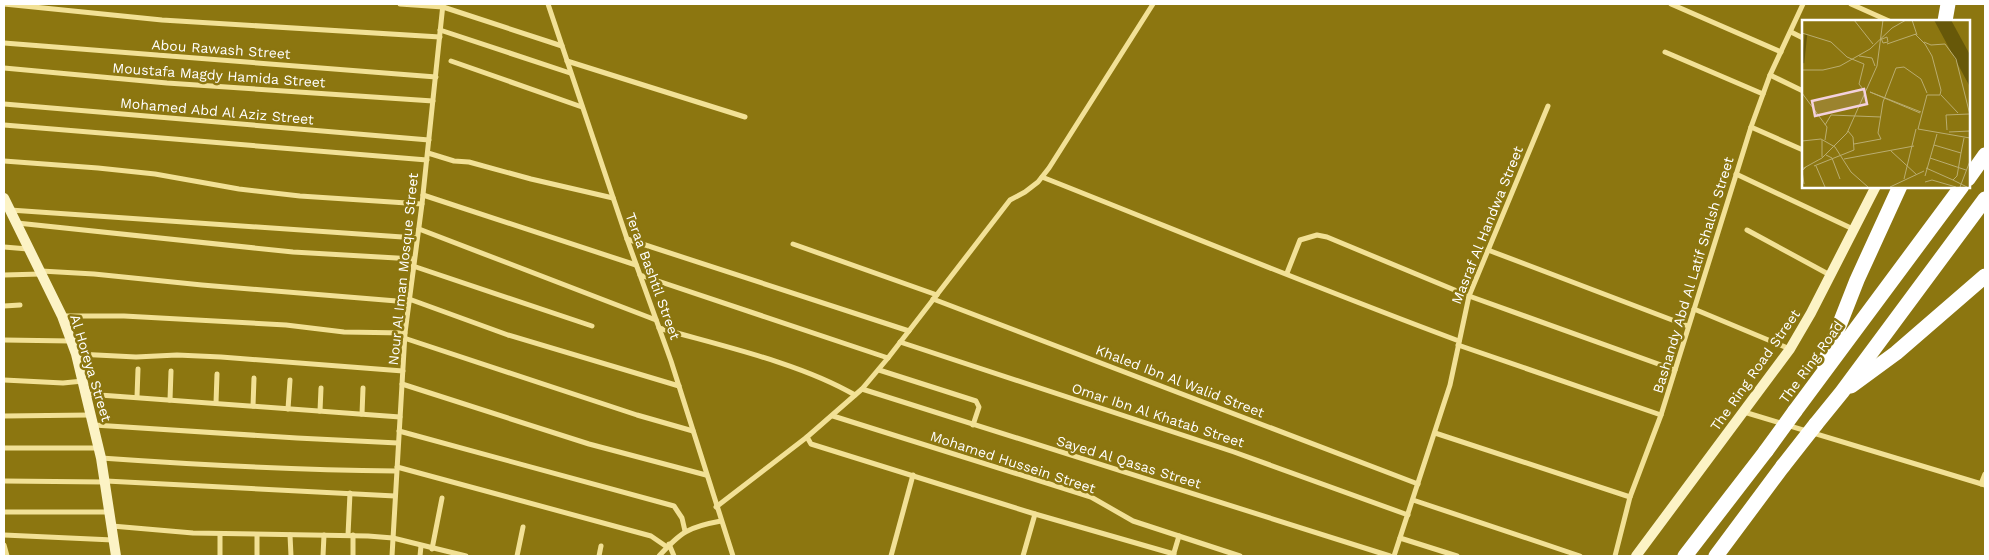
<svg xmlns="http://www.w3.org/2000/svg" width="1989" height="560" font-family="'Work Sans',sans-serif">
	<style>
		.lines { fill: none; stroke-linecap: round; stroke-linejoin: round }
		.street { stroke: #f2e196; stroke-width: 5 }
		.secondary { stroke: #fcf3c5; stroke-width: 10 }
		.highway { stroke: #fff; stroke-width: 15 }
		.highway-bridge { stroke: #fff; stroke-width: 15 }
		.labels { text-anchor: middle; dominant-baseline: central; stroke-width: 5; stroke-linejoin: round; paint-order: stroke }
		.street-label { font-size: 14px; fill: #fff; stroke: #8c7610 }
		.inset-river { fill: none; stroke: #675809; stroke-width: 2.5 }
		.inset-road { fill: none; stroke: #baad70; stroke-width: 1 }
		.view { fill: #f3d1de; fill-opacity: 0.15; stroke: #f3d1de; stroke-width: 2.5 }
		.inset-edge { fill: none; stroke: #fff; stroke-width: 2.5 }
	</style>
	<rect width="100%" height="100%" fill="#8c7610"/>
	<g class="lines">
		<g class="street">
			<polyline points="4,4 162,20 440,37"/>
			<polyline points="400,4 443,7 562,46"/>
			<polyline points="548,4 627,239 671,361 733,556"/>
			<polyline points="1153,4 1049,168 1038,182 1025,192 1010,200 888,358 862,389 807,437 811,444 1035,514 1174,554"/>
			<polyline points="1671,4 1781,52"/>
			<polyline points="1851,4 1889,21"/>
			<polyline points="440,30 570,73"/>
			<polyline points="1791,32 1803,38"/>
			<polyline points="4,43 436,77"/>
			<polyline points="1665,52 1763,94"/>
			<polyline points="451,61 582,107"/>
			<polyline points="567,61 745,117"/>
			<polyline points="4,68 167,83 433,101"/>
			<polyline points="1770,75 1803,91"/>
			<polyline points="4,104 429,140"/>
			<polyline points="4,125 427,160"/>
			<polyline points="1751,127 1803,150"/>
			<polyline points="428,153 454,161 469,162 531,179 613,198"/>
			<polyline points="4,161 98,168 155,174 239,189 300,196 422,204"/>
			<polyline points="1736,174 1853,229"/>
			<path d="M1042,177c139,55 277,112 417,164"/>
			<polyline points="423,195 636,265"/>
			<polyline points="10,210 417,238"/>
			<polyline points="17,223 293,252 414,259"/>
			<polyline points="419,229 656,320"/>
			<polyline points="1747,230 1830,275"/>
			<polyline points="627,239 909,331"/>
			<polyline points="793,244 937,295"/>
			<polyline points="4,247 28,249"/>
			<polyline points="1488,250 1688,326"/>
			<polyline points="413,266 592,326"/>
			<polyline points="41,271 94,274 202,285 409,302"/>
			<polyline points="1287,273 1300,240 1317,235 1327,237 1469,296 1675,370"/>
			<polyline points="4,275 41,274"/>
			<polyline points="640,275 888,358"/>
			<polyline points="409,299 508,335 679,386"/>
			<polyline points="933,299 1418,484"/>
			<polyline points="4,306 20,305"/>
			<polyline points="1694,309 1790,349"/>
			<polyline points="62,316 124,316 286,325 344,332 405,333"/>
			<path d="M659,328c63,18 141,35 196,67"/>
			<polyline points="404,338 637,415 693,431"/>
			<polyline points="4,340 71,341"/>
			<polyline points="900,342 1234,452 1408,515"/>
			<polyline points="1458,345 1661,415"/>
			<polyline points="77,354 136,357 177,355 221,357 403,371"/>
			<polyline points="879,370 976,401 979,407 973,425"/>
			<polyline points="4,380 63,383 83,381"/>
			<polyline points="402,384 589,444 706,475"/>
			<polyline points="862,389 1390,556"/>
			<polyline points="86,394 400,417"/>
			<polyline points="137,397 138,369"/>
			<polyline points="170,400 171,371"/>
			<polyline points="216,403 217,374"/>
			<polyline points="253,406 254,378"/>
			<polyline points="288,409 290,380"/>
			<polyline points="320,411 321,388"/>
			<polyline points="1744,412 1985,485"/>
			<polyline points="362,414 363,388"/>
			<polyline points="4,416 91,415"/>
			<polyline points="833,416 1091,497 1133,521 1240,556"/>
			<polyline points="94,425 297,438 398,443"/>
			<polyline points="399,431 674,506 682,518 685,531"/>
			<polyline points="1435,433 1630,497"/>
			<polyline points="4,448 98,448"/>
			<path d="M101,458c99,7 197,12 295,13"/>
			<polyline points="397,467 651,536 667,547"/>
			<polyline points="4,481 105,482"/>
			<polyline points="106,481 395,496"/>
			<polyline points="1981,484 1985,474"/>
			<polyline points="1413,500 1580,556"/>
			<polyline points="716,507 807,437"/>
			<polyline points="4,512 110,512"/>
			<polyline points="112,526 193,533 368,536 393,538 466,556"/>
			<polyline points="4,535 113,540"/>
			<polyline points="257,535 257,556"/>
			<polyline points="290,535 291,556"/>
			<polyline points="348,535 350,493"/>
			<polyline points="1400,538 1457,556"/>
			<polyline points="669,544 674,556"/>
			<polyline points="4,545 7,556"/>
			<polyline points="432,549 442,498"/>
			<polyline points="220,556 220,534"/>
			<polyline points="323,556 324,535"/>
			<polyline points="353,556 353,535"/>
			<polyline points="392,556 405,333 422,204 443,4"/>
			<polyline points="420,556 421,546"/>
			<polyline points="517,556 523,527"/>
			<polyline points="599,556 601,546"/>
			<path d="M659,556c22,-24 29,-29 62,-35"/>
			<polyline points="891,556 913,475"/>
			<polyline points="1023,556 1035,514"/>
			<polyline points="1173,556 1179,536"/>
			<polyline points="1394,556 1450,385 1469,296 1548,106"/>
			<polyline points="1615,556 1630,497 1661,415 1751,127 1770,75 1803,4"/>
		</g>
		<g class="secondary">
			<polyline points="4,198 62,316 76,354 101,458 116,556"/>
			<polyline points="1636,556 1790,349 1811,313 1876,186"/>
		</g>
		<g class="highway">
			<polyline points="1945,21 1948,4"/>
			<polyline points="1968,179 1985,155"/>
			<polyline points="1824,364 1857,280 1900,186"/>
			<polyline points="1851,386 1896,353 1985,276"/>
			<polyline points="1795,411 1962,186"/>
			<polyline points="1816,424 1842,392 1985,199"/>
			<polyline points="1685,556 1766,451"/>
			<polyline points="1716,556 1783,466"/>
		</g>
		<g class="highway-bridge">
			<polyline points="1766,451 1795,411"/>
			<polyline points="1783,466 1816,424"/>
		</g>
	</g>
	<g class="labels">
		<g class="street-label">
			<text transform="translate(221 49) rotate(4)">Abou Rawash Street</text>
			<text transform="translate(219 75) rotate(4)">Moustafa Magdy Hamida Street</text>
			<text transform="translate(217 111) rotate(5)">Mohamed Abd Al Aziz Street</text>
			<text transform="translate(1487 225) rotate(-68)">Masraf Al Handwa Street</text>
			<text transform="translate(403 269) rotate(-84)">Nour Al Iman Mosque Street</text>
			<text transform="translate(1693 275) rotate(-73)">Bashandy Abd Al Latif Shalsh Street</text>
			<text transform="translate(653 276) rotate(70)">Teraa Bashtil Street</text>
			<text transform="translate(1811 362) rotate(-54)">The Ring Road</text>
			<text transform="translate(91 368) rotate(73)">Al Horeya Street</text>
			<text transform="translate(1755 370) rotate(-55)">The Ring Road Street</text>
			<text transform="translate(1180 381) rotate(21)">Khaled Ibn Al Walid Street</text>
			<text transform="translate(1158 415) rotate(18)">Omar Ibn Al Khatab Street</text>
			<text transform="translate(1013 462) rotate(18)">Mohamed Hussein Street</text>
			<text transform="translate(1129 462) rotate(17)">Sayed Al Qasas Street</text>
		</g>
	</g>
	<g transform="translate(1802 20)">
		<rect width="168" height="168" fill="#8c7610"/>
		<path d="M132,0h17l18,33v32z" fill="#675809"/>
		<path class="inset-river" d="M1,43l3,-29"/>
		<path class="inset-road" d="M52,0l19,24M110,0l5,15M0,13l29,9 16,15 17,7 -5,20 4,5M113,14l10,10 7,12 9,34 -1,5h-13l-9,34 52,9M79,18l2,5 5,-1 -1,-5 -5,2M122,22l7,3 14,-1 11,15 14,56M85,24l29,-10M57,36l13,2 3,8M0,50h21l17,-4 30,-17 22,-21 14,-8M0,67v44M0,73l25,34 -2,13M139,75l17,18M118,93l-50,-21 51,20M144,95l23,-1M144,95l1,15M23,105l6,-10 50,2M147,112l21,-1M0,121l19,-2 14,8 16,25 17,15M52,124l27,-5 -3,-6 5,-31 13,-34 8,-1 17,12 6,14M132,125l27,8M89,131l26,24M159,133l3,-15M24,135l6,3 8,21M20,137v-17M128,138l36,12M42,139l70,-13M12,146l40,-16 -1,-13 -5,-6M14,146l9,21M124,148l27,12M0,149l20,-11 25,-25 30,-67 6,-46M123,156l12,-42M102,159l12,-50M151,160l14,7M151,160l4,-4 4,-23M123,162l7,-2 24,7M2,164l-2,-13 4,-4M88,167l34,-16M158,167l10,-26"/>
		<path class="view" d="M62,69l3,15 -52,12 -3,-15z"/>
		<rect width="168" height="168" class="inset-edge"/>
	</g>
	<rect width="1989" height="560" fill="none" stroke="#ffffff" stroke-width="10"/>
</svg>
